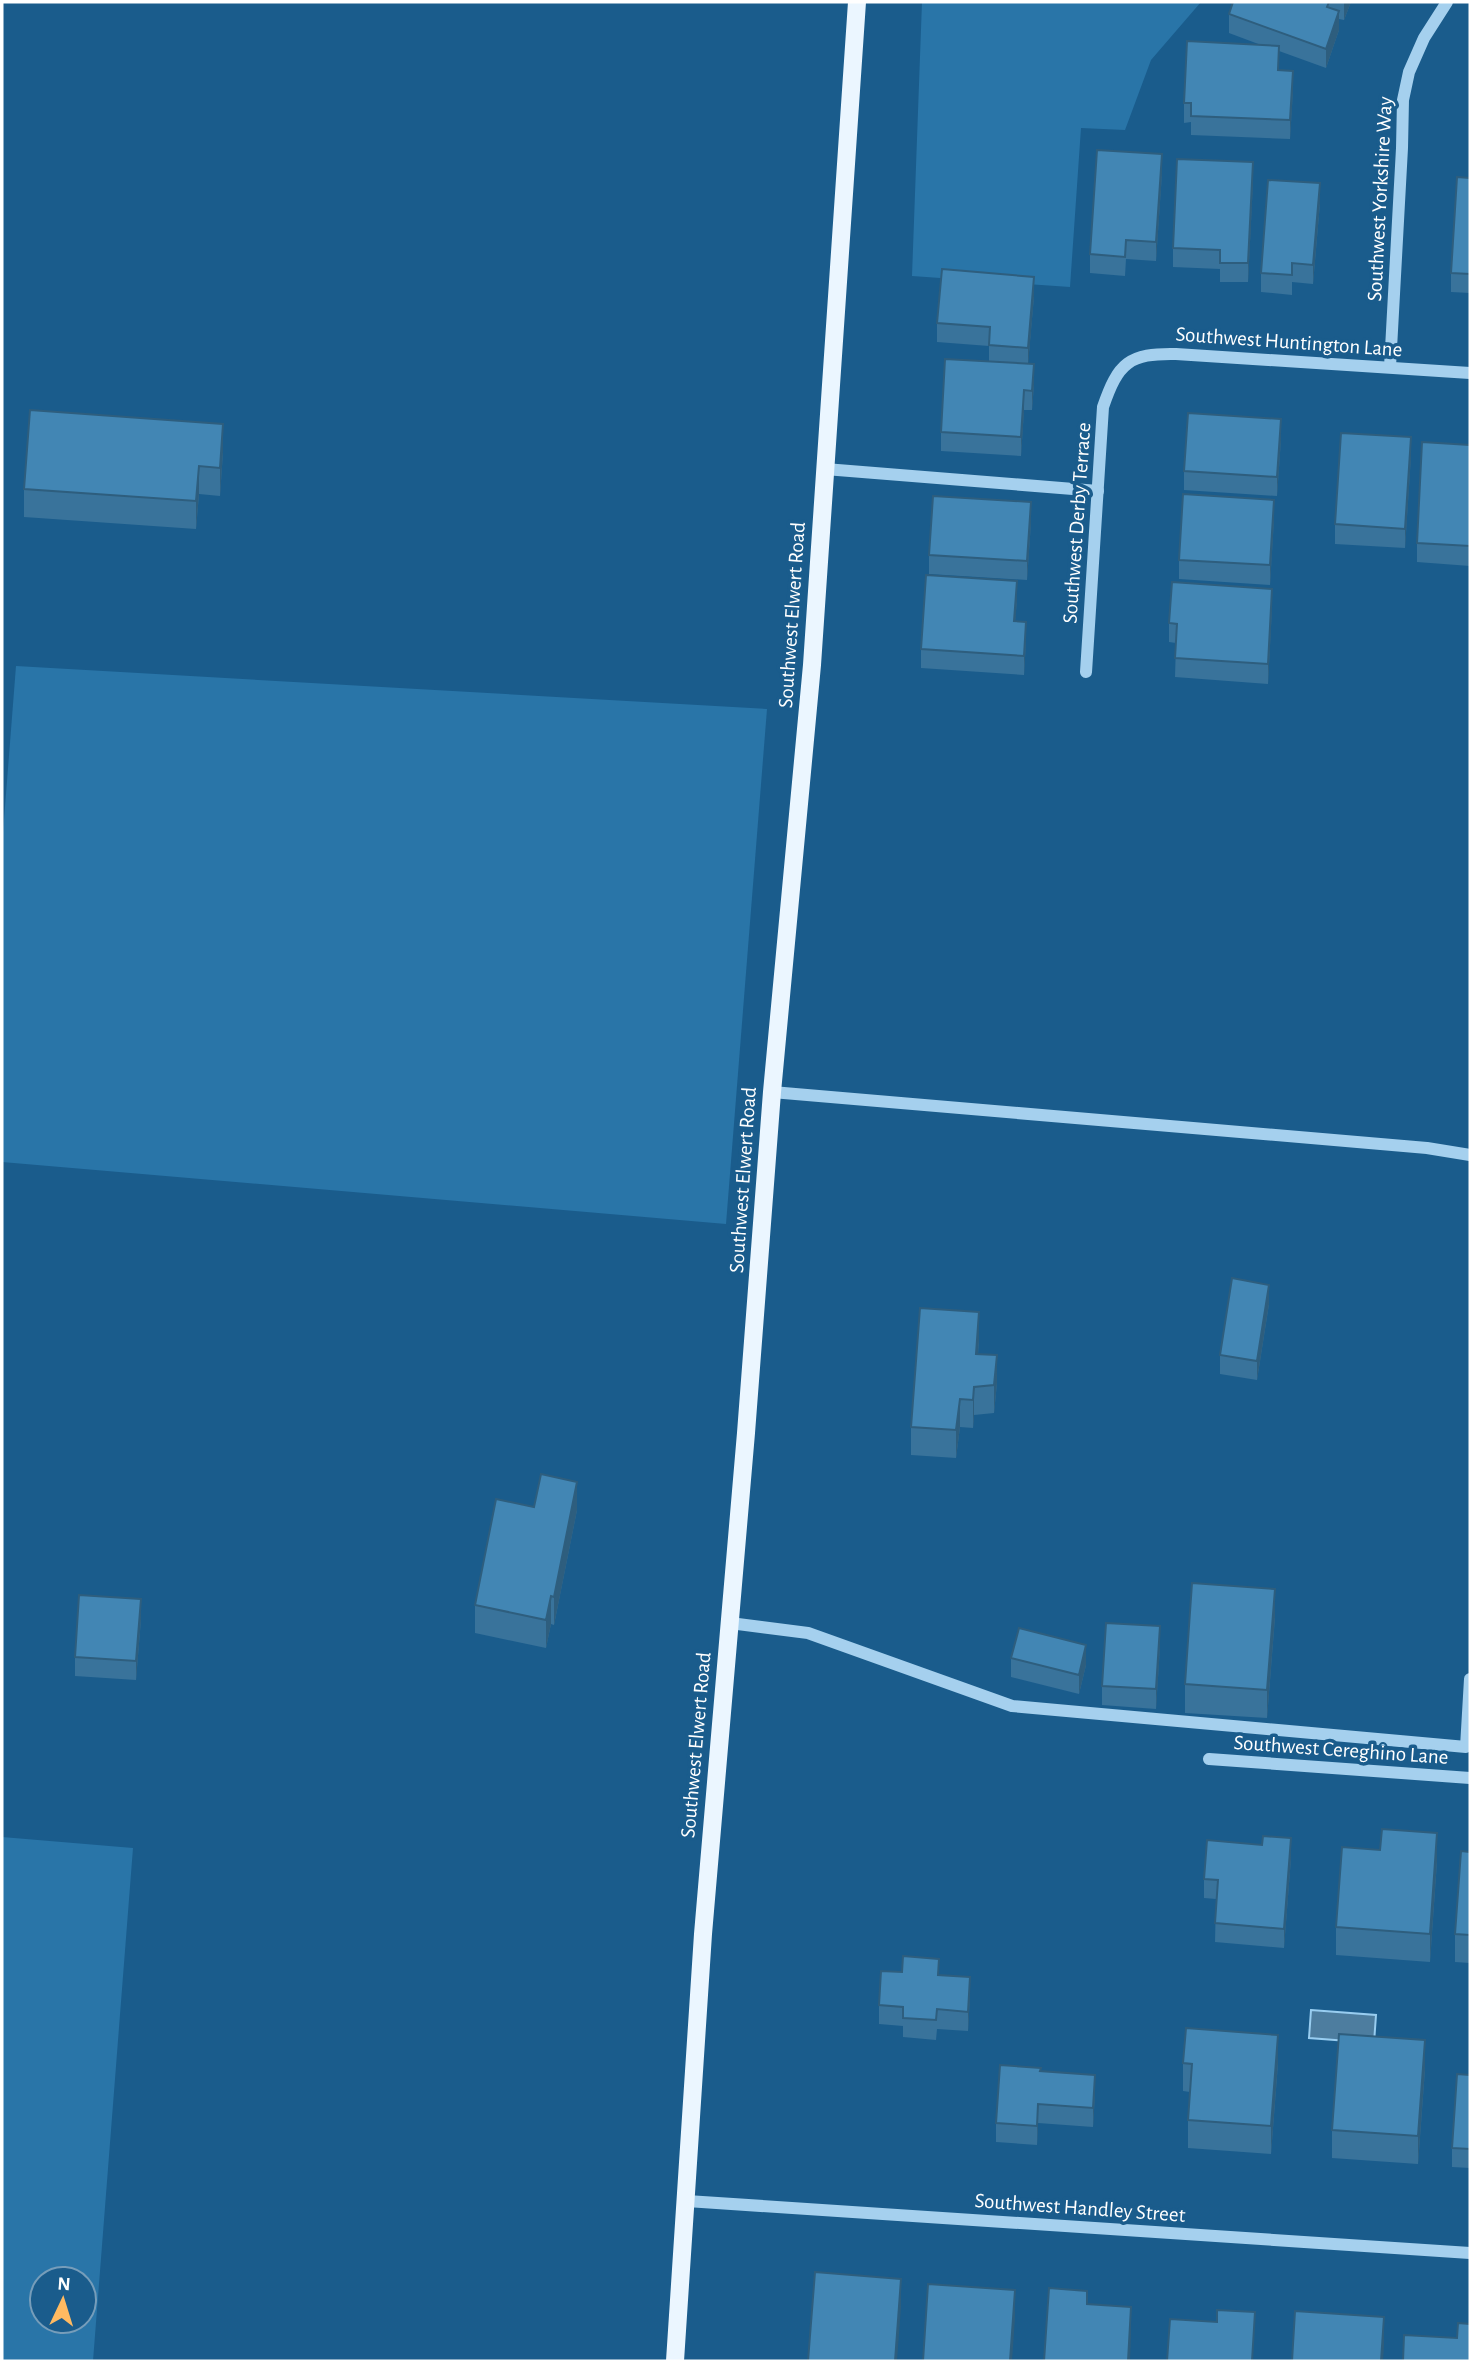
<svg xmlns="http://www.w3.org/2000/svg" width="1472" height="2363" font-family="'Alegreya Sans',sans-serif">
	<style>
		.green { fill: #2975a8; fill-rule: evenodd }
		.water { fill: #4d7d9f; stroke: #98cdf0; stroke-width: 2 }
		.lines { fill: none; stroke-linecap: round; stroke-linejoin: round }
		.minor { stroke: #a5d0ee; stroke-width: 12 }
		.major { stroke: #ebf6ff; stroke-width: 18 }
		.wall { fill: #39739b }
		.shaded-wall { fill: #2e5e7e }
		.building { fill: #4286b4; stroke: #2e5e7e; stroke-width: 2 }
		.labels { text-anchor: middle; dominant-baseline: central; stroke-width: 7; stroke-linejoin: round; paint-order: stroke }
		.street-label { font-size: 21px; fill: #fff; stroke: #1a5c8c }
	</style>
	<rect width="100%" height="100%" fill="#1a5c8c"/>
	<g class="green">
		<polygon points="922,2 1201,2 1151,60 1125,130 1081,128 1070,287 912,276"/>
		<polygon points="16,666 767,709 726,1224 2,1162 2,845"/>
		<path d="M2,1837l131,11 -40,513h-91zM42,2279h42v42h-42z"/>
	</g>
	<polygon class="water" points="1311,2010 1376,2015 1374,2043 1309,2038"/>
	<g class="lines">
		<g class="minor">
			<polyline points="1390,367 1402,148 1403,100 1409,72 1424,38 1447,2"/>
			<polyline points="825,469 1098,491"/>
			<path d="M1086,672l17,-265c15,-44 26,-54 73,-53l294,19"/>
			<polyline points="772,1092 1427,1148 1470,1155"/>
			<polyline points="730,1623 808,1633 1012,1706 1466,1747 1470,1679"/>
			<polyline points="1209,1759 1470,1778"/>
			<polyline points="687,2201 1470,2253"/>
		</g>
		<polyline class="major" points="675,2361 703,1934 746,1433 772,1092 812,665 857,2"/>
	</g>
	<g class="wall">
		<polygon points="1233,2 1351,2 1344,20 1339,19 1339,30 1326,68 1279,51 1279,70 1293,90 1290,139 1191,135 1191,122 1184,123 1184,103 1261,45 1229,33 1229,14"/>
		<polygon points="1162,173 1156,261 1126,259 1125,276 1090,273 1090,254"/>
		<polygon points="1470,178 1470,293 1451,292 1451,273"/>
		<polygon points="1253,182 1248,282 1220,282 1220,269 1173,267 1173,248"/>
		<polygon points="1320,203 1313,284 1292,282 1292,295 1261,292 1261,273"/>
		<polygon points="1034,296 1028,364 1034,384 1032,410 1024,410 1021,456 941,451 941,432 989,362 989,346 937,342 937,323"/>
		<polygon points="1281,439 1277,496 1184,490 1184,471"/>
		<polygon points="1470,445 1470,566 1417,562 1417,543"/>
		<polygon points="223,452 220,496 199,494 196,529 24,517 24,489"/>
		<polygon points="1411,456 1405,548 1335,544 1335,524"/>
		<polygon points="1274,519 1270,585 1179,579 1179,560"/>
		<polygon points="1031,522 1027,580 929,574 929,555"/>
		<polygon points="1017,600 1015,621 1026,641 1024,675 921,668 921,649"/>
		<polygon points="1272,608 1268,684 1175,677 1176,643 1169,642 1169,623"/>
		<polygon points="1269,1304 1257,1380 1220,1374 1220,1355"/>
		<polygon points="979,1340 978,1354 997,1383 994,1413 974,1415 973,1428 960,1427 956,1458 911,1455 911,1427"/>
		<polygon points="534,1507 577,1510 554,1625 551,1624 546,1648 475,1633 475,1605"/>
		<polygon points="1275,1617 1267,1718 1185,1713 1185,1684"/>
		<polygon points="141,1619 136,1680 75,1676 75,1657"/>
		<polygon points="1160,1646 1156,1709 1102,1705 1102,1686"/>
		<polygon points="1011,1658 1086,1665 1079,1694 1011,1677"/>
		<polygon points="1380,1850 1437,1861 1430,1962 1336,1955 1336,1927"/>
		<polygon points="1470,1852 1470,1963 1455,1962 1455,1934"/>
		<polygon points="1291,1858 1284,1948 1215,1942 1216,1899 1204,1898 1204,1879"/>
		<polygon points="939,1975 970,1996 968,2031 937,2029 936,2040 903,2037 903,2026 879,2024 879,2005"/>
		<polygon points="1183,2063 1278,2063 1271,2154 1188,2148 1188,2120 1190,2092 1183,2091"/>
		<polygon points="1425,2069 1418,2164 1332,2158 1332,2130"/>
		<polygon points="1041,2071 1095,2094 1093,2127 1038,2123 1037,2145 996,2142 996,2123"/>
		<polygon points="1470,2075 1470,2168 1452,2167 1452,2148"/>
	</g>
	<g class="shaded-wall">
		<polygon points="1344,2 1351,2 1344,20"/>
		<polygon points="1339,11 1339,30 1326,68 1326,49"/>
		<polygon points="1293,71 1293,90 1290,139 1290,120"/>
		<polygon points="1162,154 1162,173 1156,261 1156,242"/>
		<polygon points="1253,162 1253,182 1248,282 1248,263"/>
		<polygon points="1320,183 1320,203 1313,284 1313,265"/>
		<polygon points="3,232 3,251 2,272 2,253"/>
		<polygon points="1034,277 1034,296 1028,367 1028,348"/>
		<polygon points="1034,364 1034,384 1032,410 1032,391"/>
		<polygon points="1024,390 1024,410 1021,456 1021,437"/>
		<polygon points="1281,419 1281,439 1277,496 1277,477"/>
		<polygon points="223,424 223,452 220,496 220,468"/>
		<polygon points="1411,437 1411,456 1405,548 1405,529"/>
		<polygon points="199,466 199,494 196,529 196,501"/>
		<polygon points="1274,500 1274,519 1270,585 1270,565"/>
		<polygon points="1031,502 1031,522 1027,580 1027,561"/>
		<polygon points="1017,581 1017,600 1014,640 1014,621"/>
		<polygon points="1272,589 1272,608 1268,684 1268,664"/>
		<polygon points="1026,622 1026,641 1024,675 1024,656"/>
		<polygon points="1269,1285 1269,1304 1257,1380 1257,1361"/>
		<polygon points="979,1312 979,1340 976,1382 976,1354"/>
		<polygon points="997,1355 997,1383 994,1413 994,1385"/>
		<polygon points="974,1387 974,1415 973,1428 973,1400"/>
		<polygon points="960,1399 960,1427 956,1458 956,1430"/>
		<polygon points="577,1482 577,1510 554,1625 554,1597"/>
		<polygon points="1275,1589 1275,1617 1267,1718 1267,1690"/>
		<polygon points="551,1596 551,1624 546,1648 546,1620"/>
		<polygon points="141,1599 141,1619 136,1680 136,1661"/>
		<polygon points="1160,1626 1160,1646 1156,1709 1156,1689"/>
		<polygon points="1086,1645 1086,1665 1079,1694 1079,1675"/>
		<polygon points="1437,1833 1437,1861 1430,1962 1430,1934"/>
		<polygon points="1291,1838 1291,1858 1284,1948 1284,1929"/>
		<polygon points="970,1977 970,1996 968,2031 968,2012"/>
		<polygon points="1278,2035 1278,2063 1271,2154 1271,2126"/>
		<polygon points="1425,2040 1425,2069 1418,2164 1418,2136"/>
		<polygon points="1095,2075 1095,2094 1093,2127 1093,2108"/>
		<polygon points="1038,2104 1038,2123 1037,2145 1037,2126"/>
		<polygon points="901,2279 901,2307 897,2361 895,2361"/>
		<polygon points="1015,2290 1015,2318 1012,2361 1010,2361"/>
		<polygon points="1131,2307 1131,2335 1130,2361 1128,2361"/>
		<polygon points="1384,2317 1384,2346 1383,2361 1381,2361"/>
	</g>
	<g class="building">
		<polygon points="1233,2 1329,2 1327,7 1339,11 1326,49 1229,14"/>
		<polygon points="1187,41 1279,46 1278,70 1293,71 1290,120 1191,116 1191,103 1184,103"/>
		<polygon points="1097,150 1162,154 1156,242 1126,240 1125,257 1090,254"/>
		<polygon points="1177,159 1253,162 1248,263 1220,263 1220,250 1173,248"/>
		<polygon points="1457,177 1470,178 1470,274 1451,273"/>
		<polygon points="1268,180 1320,183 1313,265 1292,263 1292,275 1261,273"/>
		<polygon points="942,269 1034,277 1028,348 989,345 990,327 937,323"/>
		<polygon points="945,359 1034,364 1032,391 1024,390 1021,437 941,432"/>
		<polygon points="30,410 223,424 220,468 199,466 196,501 24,489"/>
		<polygon points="1188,413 1281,419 1277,477 1184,471"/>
		<polygon points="1341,433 1411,437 1405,529 1335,524"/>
		<polygon points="1422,442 1470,445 1470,546 1417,543"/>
		<polygon points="1183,494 1274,500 1270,565 1179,560"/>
		<polygon points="933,496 1031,502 1027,561 929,555"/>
		<polygon points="926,575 1017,581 1014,621 1026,622 1024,656 921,649"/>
		<polygon points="1172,582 1272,589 1268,664 1175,658 1177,624 1169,623"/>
		<polygon points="1232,1278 1269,1285 1257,1361 1220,1355"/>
		<polygon points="920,1308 979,1312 976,1354 997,1355 994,1385 974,1387 973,1400 960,1399 956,1430 911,1427"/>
		<polygon points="541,1474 577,1482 554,1597 551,1596 546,1620 475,1605 496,1499 534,1507"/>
		<polygon points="1192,1583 1275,1589 1267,1690 1185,1684"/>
		<polygon points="79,1595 141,1599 136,1661 75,1657"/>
		<polygon points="1106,1623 1160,1626 1156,1689 1102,1686"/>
		<polygon points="1019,1628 1086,1645 1079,1675 1011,1658"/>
		<polygon points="1382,1829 1437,1833 1430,1934 1336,1927 1342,1847 1380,1850"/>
		<polygon points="1263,1836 1291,1838 1284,1929 1215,1923 1218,1880 1204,1879 1207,1840 1262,1845"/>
		<polygon points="1461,1851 1470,1852 1470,1935 1455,1934"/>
		<polygon points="903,1956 939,1959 938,1975 970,1977 968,2012 937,2009 936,2020 903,2018 903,2007 879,2005 881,1971 902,1972"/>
		<polygon points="1186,2028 1278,2035 1271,2126 1188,2120 1192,2064 1183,2063"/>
		<polygon points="1339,2034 1425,2040 1418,2136 1332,2130"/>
		<polygon points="1000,2065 1041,2068 1040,2071 1095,2075 1093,2108 1038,2104 1037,2126 996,2123"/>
		<polygon points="1457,2074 1470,2075 1470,2149 1452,2148"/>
		<polygon points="815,2272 901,2279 895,2361 808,2361"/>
		<polygon points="928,2284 1015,2290 1010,2361 923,2361"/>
		<polygon points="1049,2288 1087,2291 1087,2304 1131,2307 1128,2361 1044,2361"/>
		<polygon points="1217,2310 1255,2312 1252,2361 1167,2361 1170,2319 1217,2322"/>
		<polygon points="1295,2311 1384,2317 1381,2361 1292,2361"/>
		<polygon points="1458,2323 1470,2324 1470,2361 1403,2361 1404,2335 1457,2338"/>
	</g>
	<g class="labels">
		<g class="street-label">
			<text transform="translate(1380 199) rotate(-87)">Southwest Yorkshire Way</text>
			<text transform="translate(1289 342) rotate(4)">Southwest Huntington Lane</text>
			<text transform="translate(1077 523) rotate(-86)">Southwest Derby Terrace</text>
			<text transform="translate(792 615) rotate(-86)">Southwest Elwert Road</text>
			<text transform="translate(743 1180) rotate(-86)">Southwest Elwert Road</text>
			<text transform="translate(696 1745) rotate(-85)">Southwest Elwert Road</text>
			<text transform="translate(1341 1750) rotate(4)">Southwest Cereghino Lane</text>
			<text transform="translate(1080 2208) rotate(4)">Southwest Handley Street</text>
		</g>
	</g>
	<rect width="1472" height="2363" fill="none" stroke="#ffffff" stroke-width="7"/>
	<g transform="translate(63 2300) rotate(4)"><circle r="33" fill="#1a5c8c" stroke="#769dba" stroke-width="2"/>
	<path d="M0-5L12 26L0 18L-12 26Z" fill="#ffba61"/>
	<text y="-10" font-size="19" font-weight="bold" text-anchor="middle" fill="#ffffff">N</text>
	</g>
</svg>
